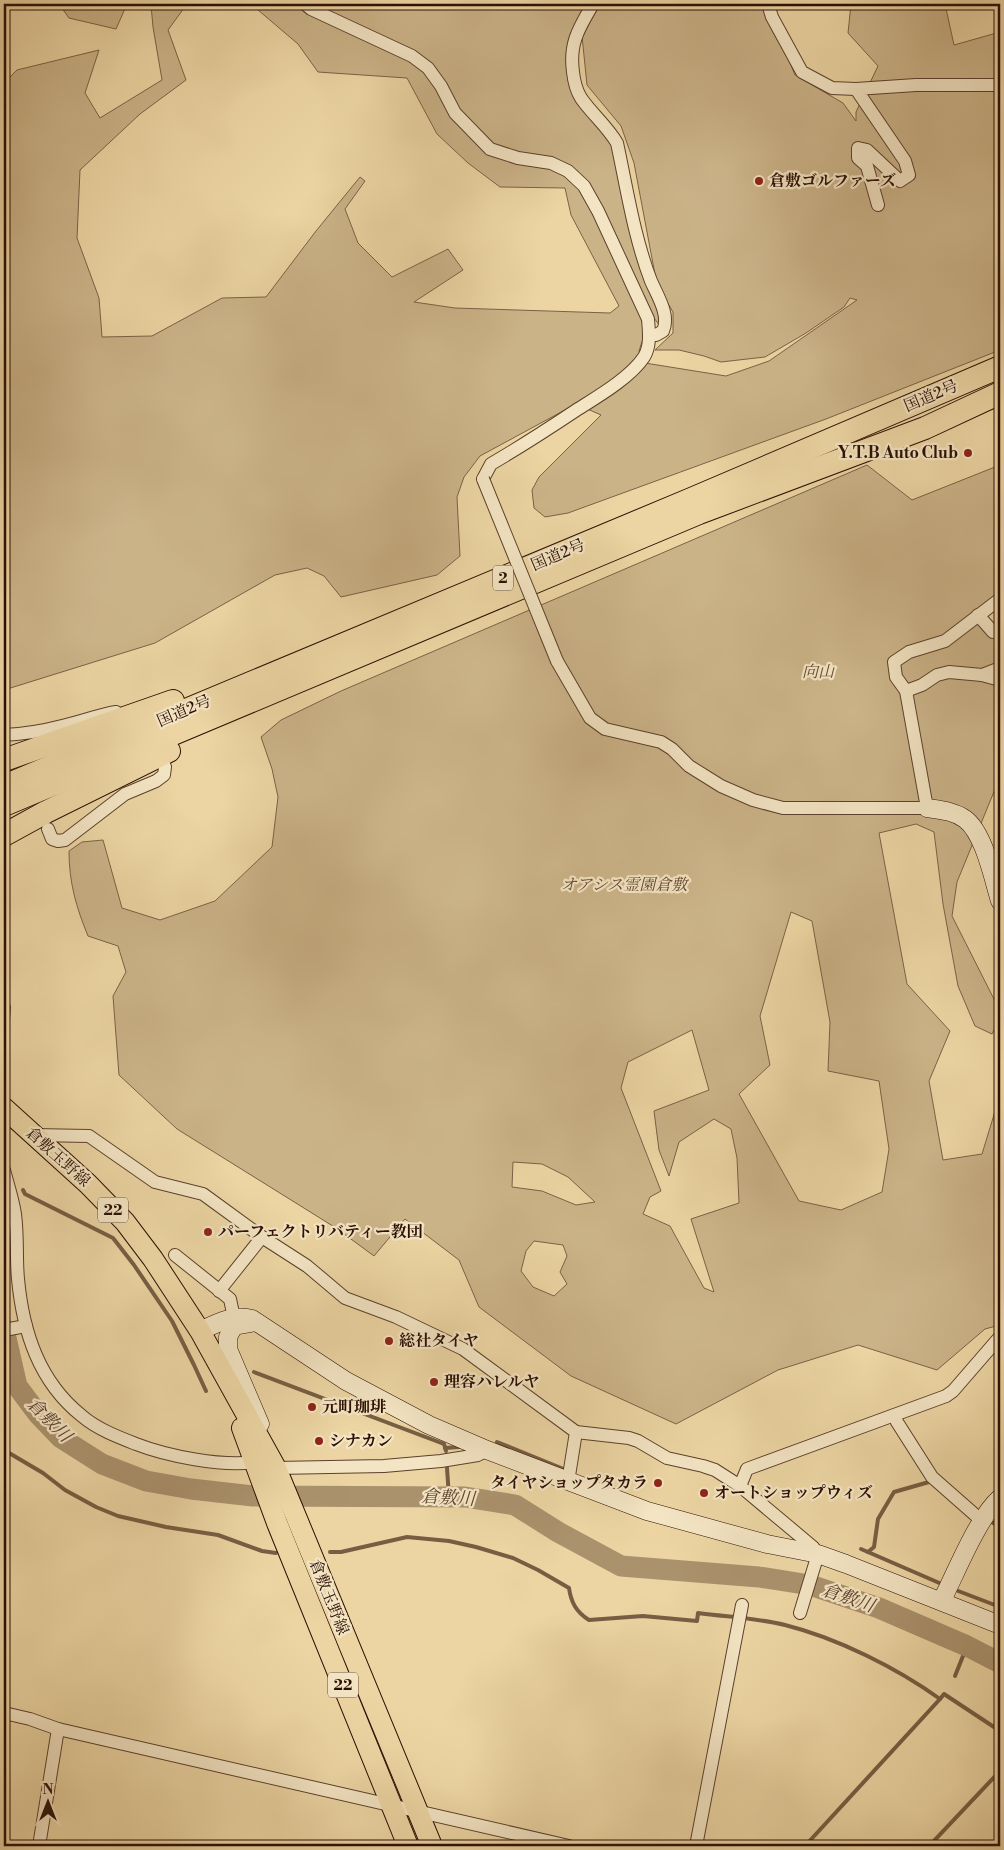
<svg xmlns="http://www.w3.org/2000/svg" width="1004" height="1850" font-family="'Libre Bodoni','Noto Serif JP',serif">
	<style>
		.green { fill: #cbb388; stroke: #7b6146; fill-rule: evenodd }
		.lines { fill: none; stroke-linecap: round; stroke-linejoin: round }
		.stream { stroke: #775e43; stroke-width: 4 }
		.river { stroke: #aa926d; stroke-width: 21 }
		.street-casing { stroke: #5b402c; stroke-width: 14 }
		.secondary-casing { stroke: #2b0f04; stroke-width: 19 }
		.primary-casing { stroke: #2b0f04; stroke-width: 22 }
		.highway-casing { stroke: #2b0f04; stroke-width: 24 }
		.street { stroke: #f3e4c3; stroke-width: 12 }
		.secondary { stroke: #f3e4c3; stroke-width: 18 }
		.primary { stroke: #ecd5a3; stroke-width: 20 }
		.highway { stroke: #ecd5a3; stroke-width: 22 }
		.street-bridge-casing { stroke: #5b402c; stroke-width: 14; stroke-linecap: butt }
		.street-bridge { stroke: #f3e4c3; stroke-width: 12 }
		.poi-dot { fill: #8f2418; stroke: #f3e4c3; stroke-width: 2 }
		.labels { text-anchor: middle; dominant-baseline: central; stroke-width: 4.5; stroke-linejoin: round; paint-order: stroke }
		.shield { fill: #f3e4c3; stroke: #674f3d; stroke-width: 1 }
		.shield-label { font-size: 15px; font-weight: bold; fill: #2b0f04 }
		.poi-label { font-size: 16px; font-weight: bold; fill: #2b0f04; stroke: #f3e4c3; text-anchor: start }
		.street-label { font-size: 16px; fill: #2b0f04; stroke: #f3e4c3 }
		.park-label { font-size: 16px; font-style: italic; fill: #634832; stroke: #f3e4c3 }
		.water-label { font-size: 18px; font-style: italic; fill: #5e432e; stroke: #f3e4c3 }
	</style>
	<rect width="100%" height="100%" fill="#ecd5a3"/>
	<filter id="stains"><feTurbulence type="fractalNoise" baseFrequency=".004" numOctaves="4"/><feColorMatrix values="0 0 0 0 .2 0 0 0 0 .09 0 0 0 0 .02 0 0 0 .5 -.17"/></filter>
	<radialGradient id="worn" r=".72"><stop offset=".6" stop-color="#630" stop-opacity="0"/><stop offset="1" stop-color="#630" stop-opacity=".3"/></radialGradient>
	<g class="green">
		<polygon points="59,4 127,4 116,29 69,18"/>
		<polygon points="143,4 187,4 168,30 186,80 140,114 80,170 77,238 99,298 102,337 152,336 222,298 266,297 316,231 360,177 365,181 345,209 358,243 392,277 448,249 463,270 414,302 455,308 610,313 619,306 571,215 565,188 500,187 468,163 437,134 407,78 318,72 298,44 251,4 585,4 577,20 568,60 616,151 662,317 660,326 651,314 639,351 645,363 726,376 769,361 857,300 850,298 844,307 806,333 765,357 721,362 704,356 679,350 655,350 673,333 673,312 657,285 634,163 621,126 587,85 582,36 599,4 766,4 795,75 843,103 856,121 856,112 878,66 848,33 851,4 945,4 954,45 1000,32 1000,350 826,419 568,513 545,517 534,508 532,490 539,477 601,415 576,404 480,456 464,477 457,497 460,556 437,575 341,597 324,576 307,568 275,575 155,643 4,690 4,83 17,70 99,50 85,93 100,118 162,80 153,27 151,5"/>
		<path d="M867,465l45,35 88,-35v129l-22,18 22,23v142l-43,105 -5,34 48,95v7l-8,16 -17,-8 -17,-40 -15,-82 -9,-72 -18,-8 -37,9 28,151 43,47 -21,50 14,79 39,-6 18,-59v230l-15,4 -48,41 -79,-25 -80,25 -102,54 -105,-48 -92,-69 -20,-47 -54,-41 -31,37 -38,-28 -159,-99 -58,-54 -6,-79 13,-24 -8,-26 -30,-10c-12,-29 -19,-54 -19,-85l13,-9 21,-2 19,68 38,12 55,-19 57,-54 6,-50 -6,-28 -11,-32 20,-17 60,-29zM791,912l21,9 18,101 -2,49 51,10 10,68 -7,43 -41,18 -42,-9 -60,-107 31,-29 -10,-49zM692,1030l17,60 -55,21 5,39 10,26 10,-34 35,-23 17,10 6,29 2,45 -48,16 23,73 -10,-4 -34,-62 -27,-12 7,-17 11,-6 -40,-103 7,-26zM513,1162l29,2 26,13 27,25 -19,3 -34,-14 -30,-4zM534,1241l29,4 4,11 -7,16 7,12 -13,12 -21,-9 -12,-16 5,-20z"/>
	</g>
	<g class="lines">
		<g class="stream">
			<polyline points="4,991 9,1007 7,1033 4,1033"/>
			<polyline points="23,1190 25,1194 113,1238 134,1265 172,1321 194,1365 206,1391"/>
			<polyline points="4,1365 13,1369"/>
			<polyline points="254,1372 444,1444 446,1451"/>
			<polyline points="497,1442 566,1470"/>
			<polyline points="445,1448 459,1447"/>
			<polyline points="4,1450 43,1473 65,1490 96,1507 118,1516 166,1527 218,1535 262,1551 276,1553"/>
			<polyline points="447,1468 449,1497"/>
			<polyline points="992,1522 1000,1528"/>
			<polyline points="861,1549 944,1585"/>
			<path d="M330,1552h11l66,-15 42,4 27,6 37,11 25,12 31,18c2,14 7,24 20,32l54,-4 54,5 1,-8c29,4 59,5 87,12 52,13 112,43 155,74l4,-5 56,37"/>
			<polyline points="868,1552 874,1547 878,1519 894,1492 929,1482"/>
			<polyline points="953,1589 1000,1607"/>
			<polyline points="955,1676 967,1646"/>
			<polyline points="805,1846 940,1699"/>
			<polyline points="929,1846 1000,1771"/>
		</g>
		<polyline class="river" points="4,1329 17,1386 38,1414 61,1438 102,1464 146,1481 191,1489 253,1496 465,1497 515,1505 558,1532 621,1566 759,1577 810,1585 879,1608 967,1646 1000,1663"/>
		<defs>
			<g id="street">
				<path d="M305,4l6,5 101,47 16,12 13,18 14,27 35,36 28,9 33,5 17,8 16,15 14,25 50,108c1,12 3,27 -4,38 -14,21 -47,40 -69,54 -27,18 -55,36 -84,53l-8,15"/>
				<path d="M593,4c-14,24 -24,39 -20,68 1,9 3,18 8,26 11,16 26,28 36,45 10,46 17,94 34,138 7,16 19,34 12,50l-7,4h-7"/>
				<polyline points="768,4 772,17 802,72 832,88 856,89"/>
				<polyline points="878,205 867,166 858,158 858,148 867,150 900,181 909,175 905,161 856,89 916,85 1000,85"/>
				<polyline points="978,615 993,632 1000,632"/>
				<polyline points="557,661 590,718 605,729 661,742 672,749 689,766 721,786 753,800 783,808 927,808 906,691 896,677 894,662 909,652 945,641 1000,599"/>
				<polyline points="982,675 1000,668"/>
				<polyline points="906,691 922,685 937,675 949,672 982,675 1000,680"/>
				<path d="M4,735c20,-1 39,-4 58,-9 19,-4 36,-11 54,-14"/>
				<polyline points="48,829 52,839 58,841 65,840 125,794 156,781 164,775 165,767 161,755"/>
				<polyline points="34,1135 89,1136 155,1182 203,1194 262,1237 307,1266 345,1298 396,1317 463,1349 576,1432 568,1482"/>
				<path d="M4,1170c4,15 9,30 11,44 3,22 1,44 3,65 5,53 21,103 64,137 15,13 36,21 54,28 31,12 86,23 119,18"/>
				<polyline points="175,1255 230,1299 234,1318"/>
				<polyline points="219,1291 262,1237"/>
				<polyline points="4,1330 26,1326"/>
				<polyline points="894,1416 897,1422 932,1477 982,1521"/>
				<polyline points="576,1432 629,1438 638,1441 667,1458 703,1466 715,1470 740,1486 813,1547 818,1554 800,1613"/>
				<polyline points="276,1468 384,1466 441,1461 478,1455 487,1450"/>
				<polyline points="740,1486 747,1469 946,1396 953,1391 998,1339 1000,1340"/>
				<polyline points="4,1713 30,1719 58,1729 569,1846"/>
				<polyline points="39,1846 58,1729"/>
				<polyline points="696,1846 742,1605"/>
			</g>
			<g id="secondary">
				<path d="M927,808c13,2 27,3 38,11 19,14 28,59 35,82"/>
				<polyline points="251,1323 234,1326 228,1337 228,1349 260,1424"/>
				<path d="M200,1331c17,-8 33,-17 52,-12l94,62 83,44 58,25 160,61 120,33 51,10 28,10 154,61"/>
				<path d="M942,1600c14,-27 36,-83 58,-102"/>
			</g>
			<g id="primary">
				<polyline points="4,1108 88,1184 125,1222 153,1259 200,1331 276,1468 432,1846"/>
				<polyline points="242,1428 277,1523 408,1846"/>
			</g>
			<g id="highway">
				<polyline points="4,760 173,701"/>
				<polyline points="4,786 689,500 1000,367"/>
				<polyline points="4,805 699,513 925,428 1000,393"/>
				<polyline points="4,835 46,812 169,751"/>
			</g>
		</defs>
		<use href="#street" class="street-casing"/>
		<use href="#secondary" class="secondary-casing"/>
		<use href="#primary" class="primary-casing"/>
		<use href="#highway" class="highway-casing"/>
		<use href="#street" class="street"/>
		<use href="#secondary" class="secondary"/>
		<use href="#primary" class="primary"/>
		<use href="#highway" class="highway"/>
		<defs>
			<polyline id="street-bridge" points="483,479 557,661"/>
		</defs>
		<use href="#street-bridge" class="street-bridge-casing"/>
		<use href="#street-bridge" class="street-bridge"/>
	</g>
	<g class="poi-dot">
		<circle cx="759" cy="181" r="5"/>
		<circle cx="968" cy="453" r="5"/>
		<circle cx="208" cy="1232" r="5"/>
		<circle cx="389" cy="1341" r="5"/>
		<circle cx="434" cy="1382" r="5"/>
		<circle cx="312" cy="1407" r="5"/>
		<circle cx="319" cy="1441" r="5"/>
		<circle cx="658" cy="1483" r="5"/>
		<circle cx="704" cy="1493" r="5"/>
	</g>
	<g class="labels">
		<g class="shield">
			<rect x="493" y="565.5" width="20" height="25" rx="4"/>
			<rect x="98" y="1197.5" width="30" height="25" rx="4"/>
			<rect x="328" y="1672.5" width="30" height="25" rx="4"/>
		</g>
		<g class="shield-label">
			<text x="503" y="578">2</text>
			<text x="113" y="1210">22</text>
			<text x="343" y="1685">22</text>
		</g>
		<g class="poi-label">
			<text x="769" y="181">倉敷ゴルファーズ</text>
			<text x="958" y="453" text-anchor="end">Y.T.B Auto Club</text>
			<text x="218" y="1232">パーフェクトリバティー教団</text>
			<text x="399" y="1341">総社タイヤ</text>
			<text x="444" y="1382">理容ハレルヤ</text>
			<text x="322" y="1407">元町珈琲</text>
			<text x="329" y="1441">シナカン</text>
			<text x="648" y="1483" text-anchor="end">タイヤショップタカラ</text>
			<text x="714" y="1493">オートショップウィズ</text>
		</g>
		<g class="street-label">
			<text transform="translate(931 396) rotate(-23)">国道2号</text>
			<text transform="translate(558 555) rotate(-23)">国道2号</text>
			<text transform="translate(184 711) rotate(-23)">国道2号</text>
			<text transform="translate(58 1157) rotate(42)">倉敷玉野線</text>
			<text transform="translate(329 1597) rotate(68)">倉敷玉野線</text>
		</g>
		<g class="park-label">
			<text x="818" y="672">向山</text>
			<text x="624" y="885">オアシス霊園倉敷</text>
		</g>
		<g class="water-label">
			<text transform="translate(49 1420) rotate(45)">倉敷川</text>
			<text transform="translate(448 1498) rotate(3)">倉敷川</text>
			<text transform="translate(848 1598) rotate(19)">倉敷川</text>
		</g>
	</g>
	<rect width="1004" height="1850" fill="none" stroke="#ecd5a3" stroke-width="20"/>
	<rect x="5" y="5" width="994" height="1840" fill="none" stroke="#2b0f04" stroke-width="2.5"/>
	<rect x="10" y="10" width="984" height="1830" fill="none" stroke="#2b0f04"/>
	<g transform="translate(48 1802)" stroke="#f3e4c3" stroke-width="4" paint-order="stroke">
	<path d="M0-4L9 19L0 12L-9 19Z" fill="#2b0f04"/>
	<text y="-8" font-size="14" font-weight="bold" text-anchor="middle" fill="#2b0f04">N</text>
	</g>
	<rect width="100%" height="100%" filter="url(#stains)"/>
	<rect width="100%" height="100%" fill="url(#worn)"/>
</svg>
